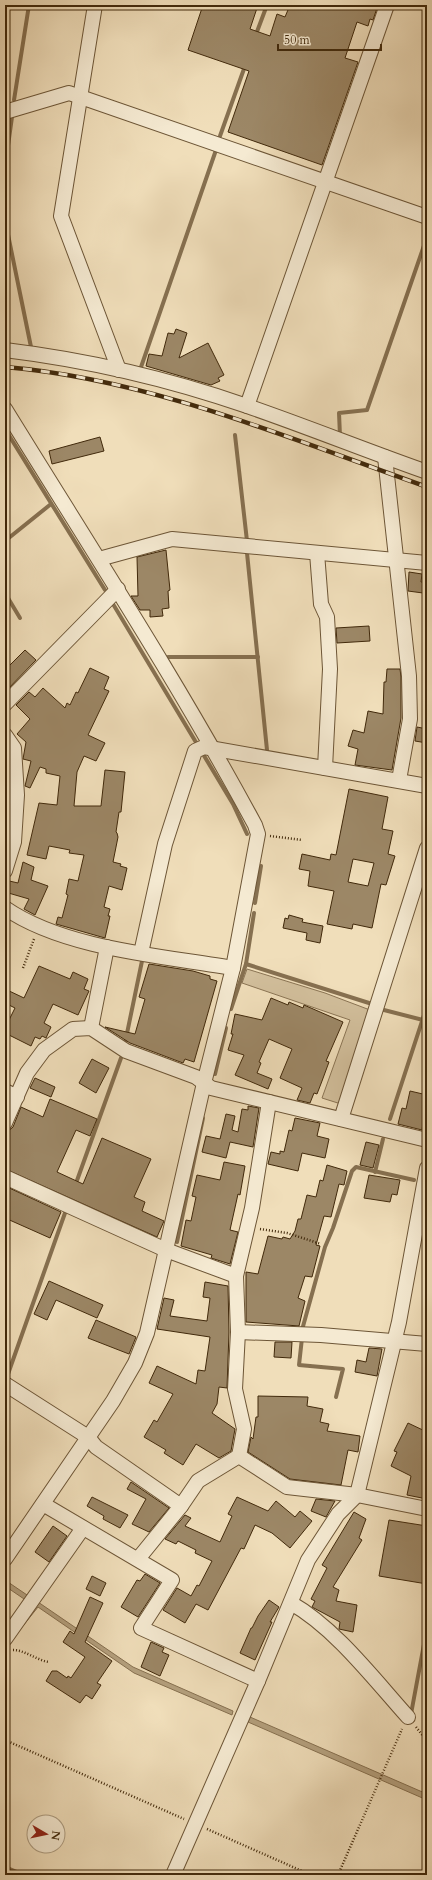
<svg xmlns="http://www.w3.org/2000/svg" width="432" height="1880" font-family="Cardo,serif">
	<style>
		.green { fill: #d2bf9c; stroke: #8a7454 }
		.water { fill: #b4a07e; stroke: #867050 }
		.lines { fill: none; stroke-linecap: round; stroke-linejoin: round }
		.stream { stroke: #867050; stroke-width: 4 }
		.building { fill: #9c8766; stroke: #41290b; fill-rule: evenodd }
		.minor-casing { stroke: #6d5637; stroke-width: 16 }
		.path { stroke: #41290b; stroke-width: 2.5; stroke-dasharray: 1 2; stroke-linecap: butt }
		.minor { stroke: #f5ead2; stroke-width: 14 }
		.rail-casing { stroke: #41290b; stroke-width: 4.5 }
		.rail { stroke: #f5ead2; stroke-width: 3; stroke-dasharray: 9; stroke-linecap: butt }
	</style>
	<rect width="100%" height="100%" fill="#f0deba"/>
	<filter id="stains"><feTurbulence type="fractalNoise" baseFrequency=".005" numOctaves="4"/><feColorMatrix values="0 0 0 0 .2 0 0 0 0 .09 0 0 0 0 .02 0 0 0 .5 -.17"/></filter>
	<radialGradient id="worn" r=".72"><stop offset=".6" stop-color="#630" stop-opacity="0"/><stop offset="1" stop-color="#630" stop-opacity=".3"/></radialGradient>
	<polygon class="green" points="247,969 325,993 370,1010 341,1104 322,1098 350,1020 242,983"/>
	<g class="water">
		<polygon points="5,1580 30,1597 27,1601 5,1586"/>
		<polygon points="38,1602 133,1667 233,1711 232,1715 134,1673 38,1607 7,1646 5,1646"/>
		<polygon points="250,1717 427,1794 427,1800 248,1722"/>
	</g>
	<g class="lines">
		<g class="stream">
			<polyline points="255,37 267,5"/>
			<polyline points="14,100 29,5"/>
			<polyline points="220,136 245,66"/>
			<polyline points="5,167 12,117"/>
			<polyline points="5,220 31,347"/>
			<polyline points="140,370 216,150"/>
			<polyline points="5,429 105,590"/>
			<polyline points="235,435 247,541"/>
			<polyline points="340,436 339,413 367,410 427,237"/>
			<polyline points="5,541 51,504"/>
			<polyline points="247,553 267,750"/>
			<polyline points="5,593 20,618"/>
			<polyline points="113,604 233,804 247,834"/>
			<polyline points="168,657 258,657"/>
			<polyline points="255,903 261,866"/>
			<polyline points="246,964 254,913"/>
			<polyline points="231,1009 246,964 369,1003"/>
			<polyline points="380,1009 427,1021"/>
			<polyline points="125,1043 142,961"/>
			<polyline points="215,1074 226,1028"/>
			<polyline points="390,1119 427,1006"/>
			<polyline points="375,1172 383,1139"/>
			<polyline points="75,1186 121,1058"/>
			<polyline points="177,1242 203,1118"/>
			<polyline points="302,1330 325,1247 333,1228 352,1171 356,1167 414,1180"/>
			<polyline points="302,1338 299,1365 343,1369 336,1397"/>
			<polyline points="8,1374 65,1213"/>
			<polyline points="411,1714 427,1628"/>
			<polyline points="5,1867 24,1875"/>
		</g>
	</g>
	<g class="building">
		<polygon points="203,5 248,5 257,8 250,29 270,36 277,14 285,17 290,5 378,5 373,20 370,19 368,26 357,22 345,58 358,62 322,165 228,132 249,71 188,50"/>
		<polygon points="176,329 187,333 179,358 208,343 224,375 218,378 220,381 211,385 146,366 149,354 162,356 168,333 174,334"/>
		<polygon points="100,437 104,451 52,464 49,451"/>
		<polygon points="166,550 170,590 168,591 169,608 162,609 163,616 150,617 150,610 140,610 131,596 138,596 137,557"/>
		<polygon points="409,572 422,574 421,582 425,582 423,593 408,591"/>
		<polygon points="369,626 370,641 337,643 336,628"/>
		<polygon points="25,650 36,660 5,692 5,670"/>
		<polygon points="90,668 109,677 104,689 109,691 88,735 105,743 96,761 84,756 77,772 74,806 101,806 105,770 125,772 121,812 119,812 116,832 117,833 118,837 113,862 121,864 120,866 127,868 122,890 109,886 104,907 110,909 108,916 110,916 105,938 56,924 58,917 62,918 68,895 66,894 69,879 78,881 84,855 69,853 70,850 49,846 46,859 27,855 39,803 57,805 60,776 46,773 46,769 40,767 30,788 25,786 31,761 23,759 26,742 17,734 30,719 16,705 29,692 35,697 43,688 65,708 67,703 70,705 76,692 78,693"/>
		<polygon points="387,669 400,669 401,677 401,718 392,770 355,765 358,749 348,746 353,730 364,733 368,711 383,714 384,682 386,682"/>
		<polygon points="417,727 427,729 427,743 415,741"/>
		<path d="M349,789l39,8 -6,32 11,2 -5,23 7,2 -9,29 -5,-1 -9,44 -19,-4 -1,5 -25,-5 7,-33 -26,-5 2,-15 -11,-2 3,-15 28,6 1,-6 5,1zM353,859l21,4 -6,23 -20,-4z"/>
		<polygon points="23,862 34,867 31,880 48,886 35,915 24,909 29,899 5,892 5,880 18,883"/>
		<polygon points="289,915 303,919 302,922 323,926 320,943 306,940 307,933 283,928 285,918 288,919"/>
		<polygon points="149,964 193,971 210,976 210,979 217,981 194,1062 185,1059 183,1063 130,1043 105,1027 135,1034 145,999 139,997"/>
		<polygon points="39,966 70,979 73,972 88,979 84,989 89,991 78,1015 53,1004 44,1023 51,1027 46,1038 42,1036 40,1039 35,1037 31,1046 5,1033 5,1028 15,1008 5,1003 5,989 24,998"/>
		<polygon points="271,998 288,1005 289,1002 303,1008 304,1005 343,1022 326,1061 329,1062 322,1081 317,1094 314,1093 310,1103 297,1100 302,1088 280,1078 292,1049 269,1039 259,1062 261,1063 257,1073 272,1079 268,1089 235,1075 244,1055 228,1050 233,1034 231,1034 235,1014 262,1020"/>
		<polygon points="92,1059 109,1068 96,1093 79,1083"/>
		<polygon points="35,1078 55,1087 51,1097 30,1088"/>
		<polygon points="410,1091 427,1095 427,1124 423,1123 422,1130 398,1124 402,1108 406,1109"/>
		<polygon points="50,1099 97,1119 90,1136 76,1130 57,1172 83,1184 102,1138 151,1159 134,1197 145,1202 142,1211 164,1221 157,1237 5,1169 5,1134 13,1127 21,1107 43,1117"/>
		<polygon points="248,1106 259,1108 253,1147 230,1142 226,1158 202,1152 206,1136 220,1139 226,1114 235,1116 232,1130 238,1132 242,1109 248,1110"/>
		<polygon points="295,1118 320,1123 317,1136 329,1139 325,1158 302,1153 298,1171 268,1164 271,1152 280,1154 280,1151 284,1152 289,1130 292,1131"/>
		<polygon points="366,1142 379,1145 373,1168 360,1165"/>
		<polygon points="224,1162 245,1166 240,1195 238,1194 230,1230 238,1232 230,1264 211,1258 212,1255 181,1246 186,1220 191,1221 196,1197 192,1196 197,1175 220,1180"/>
		<polygon points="327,1165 347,1171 344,1185 339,1184 331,1217 324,1216 316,1245 320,1246 312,1277 305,1276 298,1298 305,1301 299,1326 246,1322 246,1272 258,1274 268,1236 282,1239 283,1237 290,1239 295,1231 298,1219 301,1219 307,1195 316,1197 320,1180 323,1181"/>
		<polygon points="369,1175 400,1180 397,1195 392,1194 390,1202 364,1198"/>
		<polygon points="5,1186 61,1212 50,1238 5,1218"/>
		<polygon points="49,1281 103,1305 97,1318 56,1300 47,1320 34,1314"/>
		<polygon points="205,1282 228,1286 229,1332 227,1388 219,1387 217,1404 212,1413 235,1429 231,1451 219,1458 196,1444 183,1465 164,1453 166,1450 144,1437 154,1420 157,1422 173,1394 149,1383 157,1366 196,1384 198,1370 205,1371 210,1337 157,1329 164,1298 174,1300 170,1316 207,1321 210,1298 203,1297"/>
		<polygon points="96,1320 136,1337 129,1354 88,1338"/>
		<polygon points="275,1342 292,1342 291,1358 274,1357"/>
		<polygon points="369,1348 382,1349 377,1376 355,1372 357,1360 366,1362"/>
		<polygon points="258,1396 308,1397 307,1406 323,1409 320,1422 329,1424 327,1431 360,1436 358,1452 348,1450 341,1485 290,1479 248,1452 251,1437 253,1439 256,1417 258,1417"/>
		<polygon points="408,1423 427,1432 427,1499 407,1495 411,1476 391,1466 397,1452 394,1451"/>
		<polygon points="131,1482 169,1508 149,1532 132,1524 146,1499 127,1489"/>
		<polygon points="92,1497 128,1515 120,1528 103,1519 104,1516 87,1506"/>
		<polygon points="237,1497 268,1511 276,1501 295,1517 300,1511 312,1521 290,1548 272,1533 255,1525 244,1549 241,1548 208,1610 196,1604 185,1623 163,1610 177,1588 191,1596 197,1585 199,1586 212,1561 195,1553 196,1550 178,1541 176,1544 165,1539 185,1515 191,1518 185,1526 220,1542 232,1516 228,1514"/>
		<polygon points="316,1499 335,1501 326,1517 311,1511"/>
		<polygon points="354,1512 366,1519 359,1538 362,1540 333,1587 339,1590 336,1601 357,1605 353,1632 339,1629 340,1622 312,1607 315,1601 311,1599 327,1568 322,1565"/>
		<polygon points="389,1520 427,1526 427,1584 379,1576"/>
		<polygon points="53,1526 67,1536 49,1562 35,1552"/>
		<polygon points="145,1574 160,1583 138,1617 121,1607 137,1580 140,1581"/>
		<polygon points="92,1576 106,1583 100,1596 86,1589"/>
		<polygon points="90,1597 103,1603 85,1642 112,1661 97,1683 101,1685 92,1699 86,1695 80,1703 46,1681 52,1671 57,1671 67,1678 68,1676 71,1678 85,1657 63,1642 70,1631 74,1634"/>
		<polygon points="269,1600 279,1607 270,1622 272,1622 255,1660 240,1653 251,1628 252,1628 258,1616"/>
		<polygon points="151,1642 164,1648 162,1652 169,1655 160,1676 141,1667"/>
	</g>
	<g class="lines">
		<defs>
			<g id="minor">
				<polyline points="95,5 61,216 119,370"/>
				<polyline points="5,112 69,93 427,217"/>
				<path d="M5,350c82,10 164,29 242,56 61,21 120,45 180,66"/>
				<polyline points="247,406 387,5"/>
				<path d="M5,409c85,138 173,273 250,416l3,9 -25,134 -29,115 -57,250 -12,30 -22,38 -108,158"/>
				<polyline points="385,457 409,676 410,719 399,780"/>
				<polyline points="317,553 321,604 327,617 330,669 325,768"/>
				<polyline points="99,559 172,539 427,563"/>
				<polyline points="5,704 118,589"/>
				<polyline points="5,735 14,748 17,795 14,842 5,871"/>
				<path d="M5,908c59,41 158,48 228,60"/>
				<polyline points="141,953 165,844 195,751 204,747 427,786"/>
				<polyline points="91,1028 107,947"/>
				<polyline points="5,1091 17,1097"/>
				<polyline points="341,1119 427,848"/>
				<polyline points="5,1123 27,1073 44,1050 73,1029 91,1028 126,1051 196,1077 211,1088 427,1140"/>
				<polyline points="5,1177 166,1250 236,1276"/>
				<polyline points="238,1332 321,1335 427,1344"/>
				<polyline points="5,1384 88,1437 96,1447 181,1506 198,1481 239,1456 287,1487 357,1495 427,1509"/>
				<polyline points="239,1456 244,1429 235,1389 238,1332 236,1276 252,1208 269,1102"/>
				<polyline points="43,1504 172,1580 141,1628 258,1681"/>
				<polyline points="138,1559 181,1506"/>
				<path d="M291,1603c44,25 82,75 117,114"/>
				<polyline points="5,1639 83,1528"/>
				<polyline points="173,1875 258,1681 308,1560 338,1514 357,1495 399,1322 427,1168"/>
			</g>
		</defs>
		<use href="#minor" class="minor-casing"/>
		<g class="path">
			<polyline points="270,836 302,840"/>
			<polyline points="23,968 34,939"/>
			<polyline points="260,1229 287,1233 321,1244"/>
			<path d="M13,1650c12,0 23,10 36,12"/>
			<polyline points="416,1727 427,1741"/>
			<polyline points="5,1740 184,1819"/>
			<polyline points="207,1829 311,1875"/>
			<polyline points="338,1875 402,1729"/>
		</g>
		<use href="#minor" class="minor"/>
		<defs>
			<path id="rail" d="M5,367c145,12 286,72 422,120"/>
		</defs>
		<use href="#rail" class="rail-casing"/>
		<use href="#rail" class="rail"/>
	</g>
	<rect width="432" height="1880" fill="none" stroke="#f0deba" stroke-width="20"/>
	<rect x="6" y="6" width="420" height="1868" fill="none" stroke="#41290b" stroke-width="2"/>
	<rect x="10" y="10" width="412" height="1860" fill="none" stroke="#41290b"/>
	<g transform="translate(46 1834) rotate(99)"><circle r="19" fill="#f5ead2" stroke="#ad9d82"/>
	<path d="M0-3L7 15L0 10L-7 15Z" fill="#8f2418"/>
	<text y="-6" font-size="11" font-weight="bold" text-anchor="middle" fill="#41290b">N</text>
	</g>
	<path d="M278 44v6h103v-6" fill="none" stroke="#41290b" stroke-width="2"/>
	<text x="284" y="44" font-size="12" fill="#41290b" stroke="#f5ead2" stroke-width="3" paint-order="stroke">50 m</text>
	<rect width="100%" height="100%" filter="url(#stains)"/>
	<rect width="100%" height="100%" fill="url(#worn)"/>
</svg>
